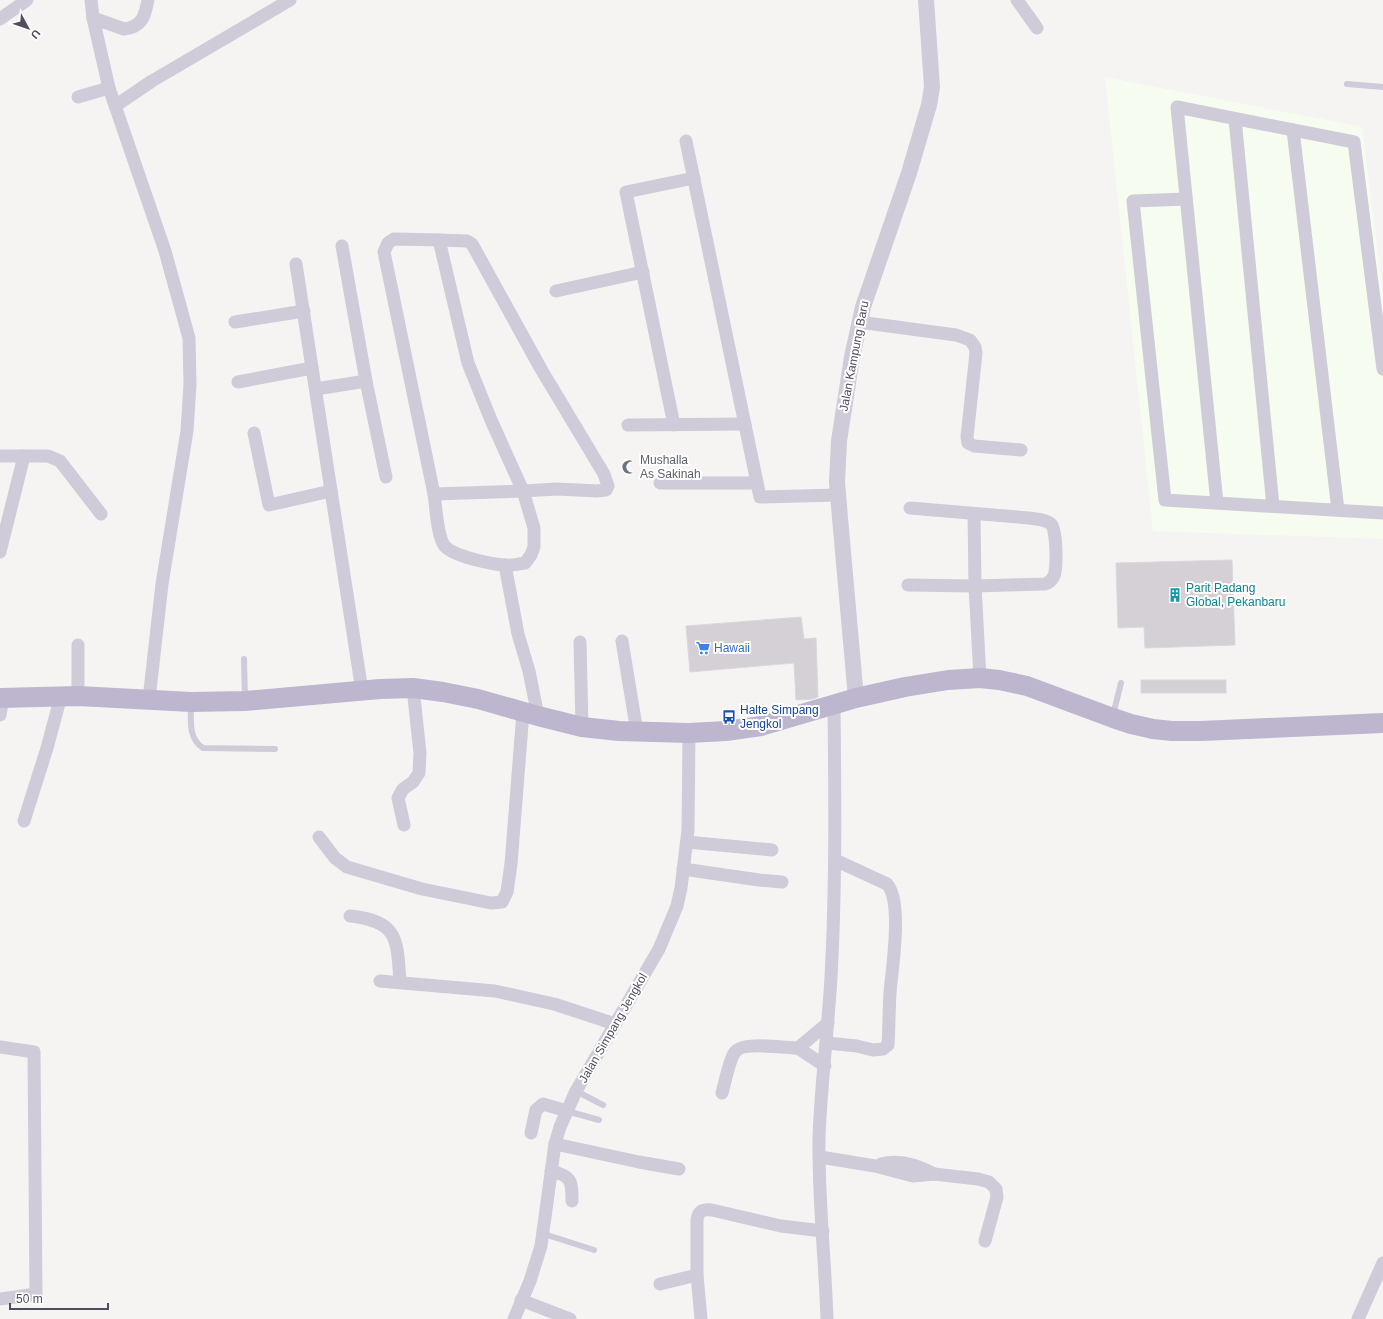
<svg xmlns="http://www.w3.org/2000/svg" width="1383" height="1319" font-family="Helvetica,sans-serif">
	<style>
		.commercial { fill: #f6fcf0 }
		.building { fill: #d4d0d6; stroke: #dbd8dd }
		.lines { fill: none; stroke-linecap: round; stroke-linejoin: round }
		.service { stroke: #cfcbd8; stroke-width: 6 }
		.minor { stroke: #cfcbd8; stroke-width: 13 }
		.tertiary { stroke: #cfcbd8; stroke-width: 16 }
		.primary { stroke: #bdb6ce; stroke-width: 20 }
		.labels { text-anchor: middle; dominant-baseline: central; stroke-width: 4; stroke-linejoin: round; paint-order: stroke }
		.street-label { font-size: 12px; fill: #524c5f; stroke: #fff }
		.worship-label { font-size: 12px; fill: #5b616d; stroke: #fff; text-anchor: start }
		.culture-label { font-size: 12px; fill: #0d838f; stroke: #fff; text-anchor: start }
		.shop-label { font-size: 12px; fill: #366cbe; stroke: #fff; text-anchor: start }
		.transit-label { font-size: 12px; fill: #164399; stroke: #fff; text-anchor: start }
	</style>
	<rect width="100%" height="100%" fill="#f5f4f3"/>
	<polygon class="commercial" points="1105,77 1362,127 1383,293 1383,539 1153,531"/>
	<g class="building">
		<polygon points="1232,560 1235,645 1145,648 1144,627 1118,628 1116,563"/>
		<polygon points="801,617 804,639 816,638 818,697 813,699 796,700 794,663 690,672 686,626"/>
		<rect x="1141" y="680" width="85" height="13"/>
	</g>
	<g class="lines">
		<g class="service">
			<polyline points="1347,84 1383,87"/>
			<polyline points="244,659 245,699"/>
			<path d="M191,705c0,15 -3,33 12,43l72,1"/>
			<polyline points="1113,715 1121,683"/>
			<polyline points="576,1091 603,1105"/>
			<polyline points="567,1111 599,1120"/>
			<polyline points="544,1234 594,1250"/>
		</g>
		<g class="minor">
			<polyline points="91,0 93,18 109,88 165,251 189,338 190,384 187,431 162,584 149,699"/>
			<polyline points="1017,0 1037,28"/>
			<path d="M93,18l31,11c18,-2 21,-13 24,-29"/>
			<polyline points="0,19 27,0"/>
			<polyline points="78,97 109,88"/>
			<polyline points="115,106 152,81 290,0"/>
			<polyline points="1235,119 1273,506"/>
			<polyline points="1293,130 1338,510"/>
			<polyline points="686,141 760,497 838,495"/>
			<polyline points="1186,199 1133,201 1165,500 1383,513"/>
			<path d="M394,239l45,1 29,123 23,57 32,71 11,37v19l-3,8 -6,8c-7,1 -14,3 -21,2 -13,-1 -53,-9 -60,-20 -7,-10 -8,-39 -10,-51l-50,-242 4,-9z"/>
			<polyline points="342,246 366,381 386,477"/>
			<polyline points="296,264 362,691"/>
			<polyline points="556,291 643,272"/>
			<polyline points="235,322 304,311"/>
			<polyline points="859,322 956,335 970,340 975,347 976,353 967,437 968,443 974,446 1021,450"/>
			<polyline points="238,382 312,368"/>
			<polyline points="316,389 366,381"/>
			<polyline points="628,425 745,424"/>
			<polyline points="674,425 626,192 694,178"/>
			<polyline points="254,433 269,505 331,491"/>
			<polyline points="0,456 24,456"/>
			<polyline points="660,483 757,483"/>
			<polyline points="434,494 523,491 557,489 597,491 606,490 608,486 604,474 541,369 472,244 467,241 439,240"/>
			<polyline points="1217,503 1177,107 1354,142 1383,369"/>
			<polyline points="974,514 975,586 980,678"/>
			<polyline points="0,552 24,456 48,456 60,461 101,514"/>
			<polyline points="505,565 518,634 529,671 538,716"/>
			<path d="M908,585l67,1 70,-2c4,-1 7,-4 9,-8 3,-8 3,-46 -3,-52 -6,-5 -15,-5 -22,-6l-119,-10"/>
			<polyline points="622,641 637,732"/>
			<polyline points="580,642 582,727"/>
			<polyline points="78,645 78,696"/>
			<polyline points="0,715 3,698"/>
			<polyline points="24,821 47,748 61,696"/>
			<polyline points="404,825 398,798 403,789 413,782 419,773 420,753 413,688"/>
			<polyline points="319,837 335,858 347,867 422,889 491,903 502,902 507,892 511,864 523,712"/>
			<polyline points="687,842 772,850"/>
			<polyline points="683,869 759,880 782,882"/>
			<path d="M350,916c49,5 47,24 50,66"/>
			<polyline points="380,981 495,991 554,1004 615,1024"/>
			<path d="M827,1043l30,3 16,4 10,-1 5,-4c1,-17 1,-35 2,-52 2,-25 13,-91 -3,-109l-52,-24"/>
			<polyline points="0,1047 34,1052 36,1294 0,1299"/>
			<polyline points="798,1048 825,1066"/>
			<path d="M722,1093c3,-10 7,-33 13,-41 7,-11 50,-4 63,-4l30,-25"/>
			<polyline points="531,1133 536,1110 543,1104 567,1111"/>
			<polyline points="555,1144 639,1162 679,1169"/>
			<polyline points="820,1157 875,1166 913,1176 934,1174 978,1179 989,1182 996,1189 997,1197 985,1241"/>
			<path d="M881,1164c18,-5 37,1 53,10"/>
			<path d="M551,1171c21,5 21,10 21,30"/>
			<polyline points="660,1284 697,1275"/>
			<polyline points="521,1300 570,1319"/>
			<polyline points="514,1319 530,1281 541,1246 555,1144 560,1127 576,1091 659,949 677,906 681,888 688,830 689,733"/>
			<path d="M701,1319l-4,-44v-55c1,-10 7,-11 15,-10l69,16 42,5"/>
			<path d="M827,1319c-2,-61 -9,-122 -8,-182 2,-54 9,-107 12,-160 5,-91 4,-182 3,-272"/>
			<polyline points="1358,1319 1383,1263"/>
		</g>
		<polyline class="tertiary" points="856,698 840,518 837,482 839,441 852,357 863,307 909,173 929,105 932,87 926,0"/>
		<polyline class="primary" points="0,698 78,696 191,702 245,701 380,689 413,688 443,692 478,699 538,716 582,727 619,731 689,733 726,731 761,726 856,698 905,687 948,680 980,678 999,680 1027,686 1113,718 1131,724 1153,729 1172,731 1201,731 1383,723"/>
	</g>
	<defs>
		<symbol id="mosque-bare" viewBox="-9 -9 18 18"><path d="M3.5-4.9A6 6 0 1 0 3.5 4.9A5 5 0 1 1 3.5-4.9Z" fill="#6b7280" stroke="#fff" stroke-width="2.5" paint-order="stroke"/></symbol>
		<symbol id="building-bare" viewBox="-9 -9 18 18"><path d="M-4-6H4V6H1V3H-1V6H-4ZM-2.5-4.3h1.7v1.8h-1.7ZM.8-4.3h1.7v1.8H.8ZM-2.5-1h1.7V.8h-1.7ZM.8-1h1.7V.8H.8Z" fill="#0f9aa8" stroke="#fff" stroke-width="2.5" paint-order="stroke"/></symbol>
		<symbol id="supermarket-bare" viewBox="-9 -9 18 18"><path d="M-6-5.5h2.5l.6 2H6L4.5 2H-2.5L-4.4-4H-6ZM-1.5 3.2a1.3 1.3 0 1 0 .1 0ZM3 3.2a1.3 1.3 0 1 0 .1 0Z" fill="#3f7fe0" stroke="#fff" stroke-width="2.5" paint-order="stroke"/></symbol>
		<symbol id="bus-bare" viewBox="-9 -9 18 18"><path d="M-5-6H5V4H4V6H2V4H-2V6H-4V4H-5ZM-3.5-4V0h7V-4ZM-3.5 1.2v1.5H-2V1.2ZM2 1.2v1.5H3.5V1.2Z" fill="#1a4fb4" stroke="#fff" stroke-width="2.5" paint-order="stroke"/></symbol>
	</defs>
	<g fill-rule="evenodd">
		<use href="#mosque-bare" x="619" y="457" width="20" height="20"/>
		<use href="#building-bare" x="1165" y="585" width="20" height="20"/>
		<use href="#supermarket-bare" x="693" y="638" width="20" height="20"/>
		<use href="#bus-bare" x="719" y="707" width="20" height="20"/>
	</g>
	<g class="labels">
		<g class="street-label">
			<text transform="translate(854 356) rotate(-79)">Jalan Kampung Baru</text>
			<text transform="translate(613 1028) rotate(-60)">Jalan Simpang Jengkol</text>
		</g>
		<g class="worship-label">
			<text x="640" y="460">Mushalla<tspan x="640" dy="14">As Sakinah</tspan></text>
		</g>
		<g class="culture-label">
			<text x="1186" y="588">Parit Padang<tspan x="1186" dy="14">Global, Pekanbaru</tspan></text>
		</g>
		<g class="shop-label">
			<text x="714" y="648">Hawaii</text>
		</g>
		<g class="transit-label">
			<text x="740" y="710">Halte Simpang<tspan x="740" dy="14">Jengkol</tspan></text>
		</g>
	</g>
	<g transform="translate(28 28) rotate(130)" stroke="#ffffff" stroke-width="3" paint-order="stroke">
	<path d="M0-3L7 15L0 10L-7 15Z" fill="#524c5f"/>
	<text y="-6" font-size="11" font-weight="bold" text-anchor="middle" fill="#524c5f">U</text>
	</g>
	<path d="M10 1303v6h98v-6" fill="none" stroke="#524c5f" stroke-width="2"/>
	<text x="16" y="1303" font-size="12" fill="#524c5f" stroke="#ffffff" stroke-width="3" paint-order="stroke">50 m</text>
</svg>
